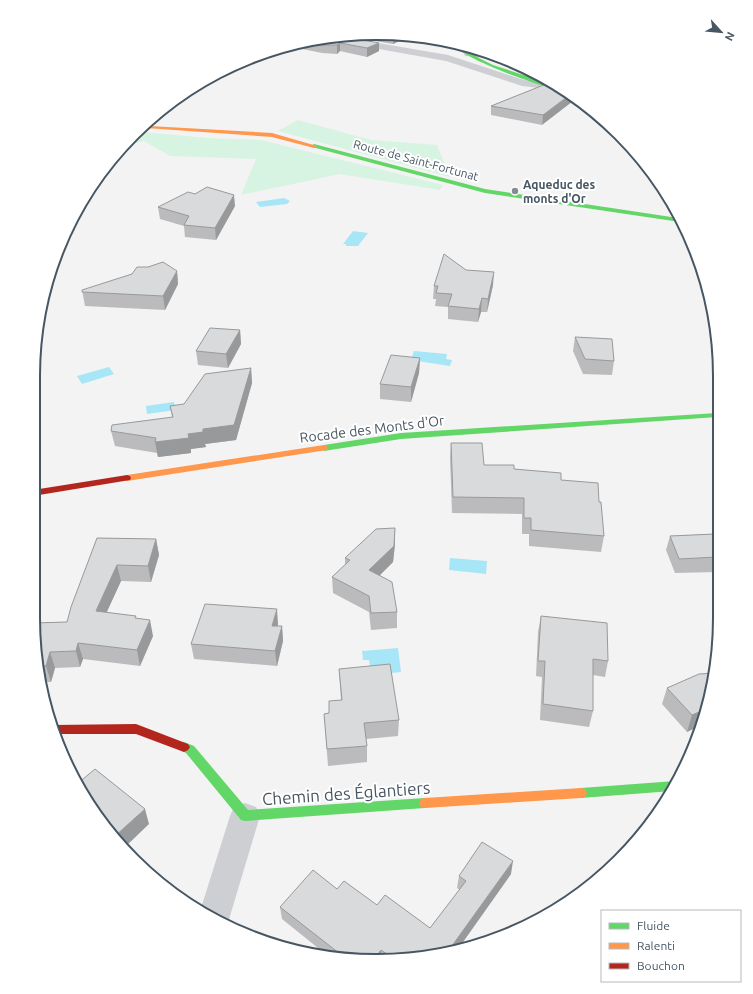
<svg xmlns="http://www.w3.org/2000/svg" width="753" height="994" font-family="Ubuntu,sans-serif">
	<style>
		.green { fill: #d6f4e1 }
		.water { fill: #a7e6f6 }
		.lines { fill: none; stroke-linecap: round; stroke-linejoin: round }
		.street { fill: #cdcfd2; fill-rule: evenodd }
		.fast { fill: #63d668; fill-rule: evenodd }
		.slow { fill: #ff974d; fill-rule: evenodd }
		.jam { fill: #b3261e; fill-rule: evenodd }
		.wall { fill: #bbbbbd }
		.shaded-wall { fill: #98999a }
		.building { fill: #d9dadc; stroke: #98999a }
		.poi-dot { fill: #848d95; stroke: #fff; stroke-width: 1.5 }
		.labels { text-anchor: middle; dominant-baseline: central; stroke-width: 4; stroke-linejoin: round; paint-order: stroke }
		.far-street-label { font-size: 12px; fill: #475663; stroke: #fff }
		.far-poi-label { font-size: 12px; font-weight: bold; fill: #475663; stroke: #fff; text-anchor: start }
		.street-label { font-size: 14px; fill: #475663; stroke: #fff }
		.near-street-label { font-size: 17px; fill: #475663; stroke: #fff }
		.rim { fill: none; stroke: #475663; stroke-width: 2 }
	</style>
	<rect width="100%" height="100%" fill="#f4f3f3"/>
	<g class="green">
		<polygon points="298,120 371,140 437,145 450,177 278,131"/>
		<polygon points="142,132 208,138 261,140 443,185 440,190 340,174 241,195 256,159 170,156 144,141 128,145"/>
	</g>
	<g class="water">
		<polygon points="284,198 290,201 287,204 260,207 256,202"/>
		<polygon points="353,231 368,233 358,246 346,246 346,244 343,244"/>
		<polygon points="414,351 447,354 446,359 452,360 450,366 411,360"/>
		<polygon points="109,367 114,374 82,384 77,376"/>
		<polygon points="174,402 176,410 147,414 146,406"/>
		<polygon points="450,558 487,561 486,574 449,570"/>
		<polygon points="398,648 401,672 371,675 369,660 363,660 362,651"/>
	</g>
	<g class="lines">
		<g class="street">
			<polygon points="349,38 448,55 524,80 553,83 561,88 556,90 522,86 446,61 345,43 344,41"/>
			<polygon points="469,51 481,51 495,55 491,57 465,56 464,54"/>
			<polygon points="245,803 256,807 260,816 227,926 201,908 230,816 234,807"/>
		</g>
		<g class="fast">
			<path d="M449,41l6,2 24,15 14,7 67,22 9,5c-21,-2 -111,-34 -120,-51z"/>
			<polygon points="314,144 485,189 678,218 680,222 485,193 312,147 311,146"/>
			<polygon points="717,413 717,417 401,439 324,451 320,448 324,445 401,433"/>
			<polygon points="184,742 194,746 248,810 425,798 429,799 431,803 429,807 425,808 245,821 241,820 186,753 180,750 178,747 180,744"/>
			<polygon points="675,781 677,782 672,791 581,798 577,797 575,793 577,789 581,788"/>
		</g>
		<g class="slow">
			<polygon points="149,126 272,133 317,146 314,148 272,137 146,128"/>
			<polygon points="324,445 327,446 328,448 327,450 127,481 123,478 127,475"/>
			<polygon points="581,788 585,789 587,793 585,797 581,798 425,808 421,807 419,803 421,799 425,798"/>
		</g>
		<g class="jam">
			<polygon points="127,475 130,476 131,478 130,480 33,496 33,490"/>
			<polygon points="136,724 188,744 190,747 188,750 184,752 136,734 56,734 52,725"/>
		</g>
	</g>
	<g class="wall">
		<polygon points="376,33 410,36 393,44 344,36"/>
		<polygon points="342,36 379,51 367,57 340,51 337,54 322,53 288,46 309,40"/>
		<polygon points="551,82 542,125 491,115 491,106"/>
		<polygon points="235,206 216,240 185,237 184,226 160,219 158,207"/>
		<polygon points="466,270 493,285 487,312 481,312 478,322 448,319 448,307 435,306 436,299 433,299 434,286"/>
		<polygon points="177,271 178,284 165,310 85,306 82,290"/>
		<polygon points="240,330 241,344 228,368 198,365 196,351"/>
		<polygon points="575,337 614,361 612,375 583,374 573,351"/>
		<polygon points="420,358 419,373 411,402 380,399 380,384"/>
		<polygon points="251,368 252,383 236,440 205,444 206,447 191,449 191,453 158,457 157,453 115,446 111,431 172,417 170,406 184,404"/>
		<polygon points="451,443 484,465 514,469 561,480 599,502 604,536 601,552 529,546 529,534 522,534 522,514 452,513 450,458"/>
		<polygon points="395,528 395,544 393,562 380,575 397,612 397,628 371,630 369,612 333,593 332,577 345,565 345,558"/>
		<polygon points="717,529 717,574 716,572 675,573 666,550 670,536 712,534 713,530"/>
		<polygon points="97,538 156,539 159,555 151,582 121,581 106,613 137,619 153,636 140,666 83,659 80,667 55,668 51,682 42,682 34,623 67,622"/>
		<polygon points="541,616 608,661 605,677 593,675 593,711 589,727 540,720 542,677 536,676 538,632"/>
		<polygon points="278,624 278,626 282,626 283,641 277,666 194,659 191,644"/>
		<polygon points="339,669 399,720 398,736 366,739 367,746 367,762 328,766 324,714 329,713 341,700 340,685"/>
		<polygon points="715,673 703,724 687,732 662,704 667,688"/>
		<polygon points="511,874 458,949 399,960 328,956 282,919 280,907 337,889 430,928 460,890 457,888 459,876"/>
	</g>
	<g class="shaded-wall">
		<polygon points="395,35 410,36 393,44 393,36"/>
		<polygon points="340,43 340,51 337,54 337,45"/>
		<polygon points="379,43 379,51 367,57 367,48"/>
		<polygon points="571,94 577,98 542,125 543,115"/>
		<polygon points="234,195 235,206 216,240 215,228"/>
		<polygon points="177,271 178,284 165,310 163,296"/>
		<polygon points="494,272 493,285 487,312 488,299"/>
		<polygon points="482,298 481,312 478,322 479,309"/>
		<polygon points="240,330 241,344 228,368 226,354"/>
		<polygon points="420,358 419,373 411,402 411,387"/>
		<polygon points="251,368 252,383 236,440 205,444 206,447 191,449 191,453 158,457 155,442 188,434 203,429"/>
		<polygon points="395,528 395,544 393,562 369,586 369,570"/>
		<polygon points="156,539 159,555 151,582 148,566"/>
		<polygon points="117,565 121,581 100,627 96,611"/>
		<polygon points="277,609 278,624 274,640 272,626"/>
		<polygon points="150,620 153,636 140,666 137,650"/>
		<polygon points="282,626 283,641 277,666 275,651"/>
		<polygon points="78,643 83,659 80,667 76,651"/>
		<polygon points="50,652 55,668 51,682 46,666"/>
		<polygon points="706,709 703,724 687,732 692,715"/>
		<polygon points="145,809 149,824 124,848 115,836"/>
		<polygon points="513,861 511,874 458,949 449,950"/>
		<polygon points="381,950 381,959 374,959"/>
	</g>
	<g class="building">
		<polygon points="375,33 376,33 395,35 393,36"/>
		<polygon points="342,36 379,43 367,48 340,43 337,45 322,45 304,41 309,40"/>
		<polygon points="551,82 567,91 571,94 543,115 491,106"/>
		<polygon points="207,187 234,195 215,228 184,225 189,216 158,207 188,192 195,194"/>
		<polygon points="444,254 466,270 494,272 488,299 482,298 479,309 448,306 452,294 436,293 438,286 434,286"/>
		<polygon points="163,262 177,271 163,296 82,292 82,290 132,274 137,267 148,267"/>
		<polygon points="210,328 240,330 226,354 196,351"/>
		<polygon points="575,337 612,339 614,361 585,359"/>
		<polygon points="391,355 420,358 411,387 380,384"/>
		<polygon points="251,368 234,425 203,429 203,432 188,434 189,438 155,442 156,438 111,431 112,425 173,417 170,406 184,404 205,374"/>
		<polygon points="451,443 482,443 484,465 514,465 514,469 561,473 561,480 598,483 599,502 601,502 604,536 531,530 531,518 524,518 524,498 453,497"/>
		<polygon points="395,528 394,546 369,570 392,582 397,612 371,613 369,596 332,577 350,560 345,558 376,529"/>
		<polygon points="717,529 717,557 679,559 670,536 715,534 713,530"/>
		<polygon points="97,538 156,539 148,566 117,565 96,611 136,616 135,618 150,620 137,650 78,643 76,651 50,652 46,666 39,666 34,623 67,622 71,607"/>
		<polygon points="205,604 277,609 272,626 282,626 275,651 191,644"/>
		<polygon points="541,616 607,623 608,661 593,659 593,711 543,704 545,661 538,661"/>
		<polygon points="390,664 399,720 364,723 367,746 327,749 324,714 329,713 329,701 342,700 339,669"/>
		<polygon points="715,673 706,709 692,715 667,688 699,674"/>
		<polygon points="95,769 145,809 115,836 79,789 77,784"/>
		<polygon points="482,842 513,861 449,950 399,960 395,960 381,950 374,959 344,957 280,907 313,870 337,889 344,881 377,905 385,895 430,928 466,881 459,876"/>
	</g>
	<circle class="poi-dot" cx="515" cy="191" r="4"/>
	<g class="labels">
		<g class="far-street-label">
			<text transform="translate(416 160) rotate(15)">Route de Saint-Fortunat</text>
		</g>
		<g class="far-poi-label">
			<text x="523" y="184">Aqueduc des<tspan x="523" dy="14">monts d'Or</tspan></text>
		</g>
		<g class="street-label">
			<text transform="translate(372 429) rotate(-7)">Rocade des Monts d'Or</text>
		</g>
		<g class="near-street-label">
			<text transform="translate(346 793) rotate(-4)">Chemin des Églantiers</text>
		</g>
	</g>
	<path d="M0 0H753V994H0ZM376 40H377A336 336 0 0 1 713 376V618A336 336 0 0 1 377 954H376A336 336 0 0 1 40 618V376A336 336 0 0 1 376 40Z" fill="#fff" fill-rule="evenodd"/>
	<path class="rim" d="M376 40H377A336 336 0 0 1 713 376V618A336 336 0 0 1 377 954H376A336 336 0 0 1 40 618V376A336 336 0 0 1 376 40Z"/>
	<rect x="601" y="910" width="140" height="72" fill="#ffffff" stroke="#b5bbc1"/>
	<rect x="609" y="923" width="20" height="6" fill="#63d668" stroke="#b5bbc1"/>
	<text x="637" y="930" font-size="12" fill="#475663">Fluide</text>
	<rect x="609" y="943" width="20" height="6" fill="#ff974d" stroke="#b5bbc1"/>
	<text x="637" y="950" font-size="12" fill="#475663">Ralenti</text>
	<rect x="609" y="963" width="20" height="6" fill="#b3261e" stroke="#b5bbc1"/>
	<text x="637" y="970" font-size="12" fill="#475663">Bouchon</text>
	<g transform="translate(721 32) rotate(117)" stroke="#ffffff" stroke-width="3" paint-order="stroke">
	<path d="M0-3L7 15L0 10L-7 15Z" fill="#475663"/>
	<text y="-6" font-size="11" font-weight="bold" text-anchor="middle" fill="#475663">N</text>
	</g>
</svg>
